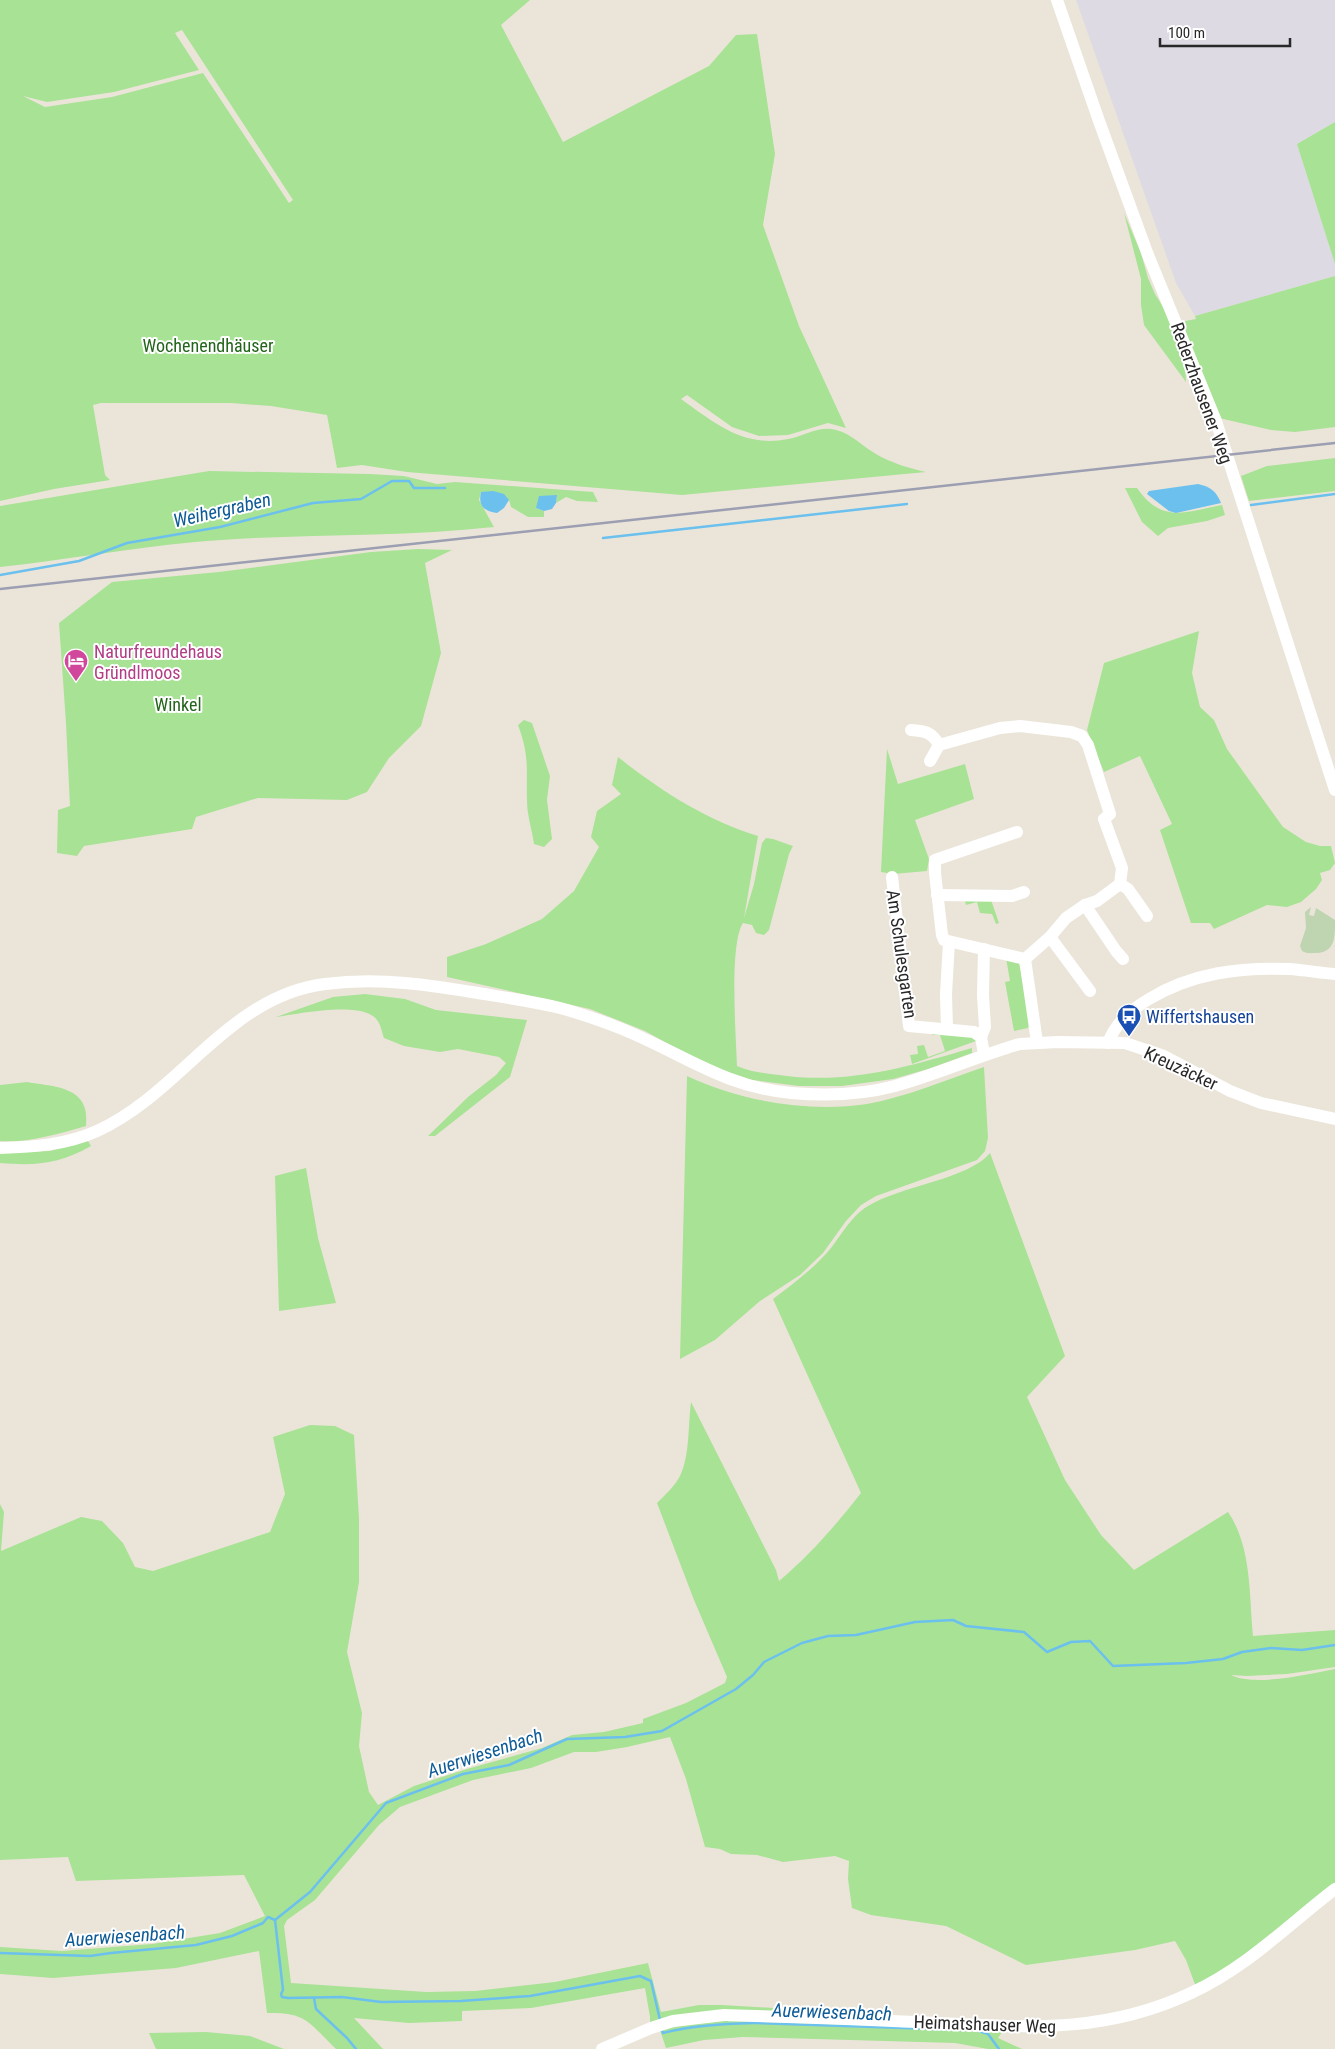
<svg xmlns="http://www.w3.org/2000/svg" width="1335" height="2049" font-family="'Roboto Condensed',sans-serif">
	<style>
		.industrial { fill: #dddae3 }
		.green { fill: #a8e295; fill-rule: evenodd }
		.cemetery { fill: #bfd4b0 }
		.water { fill: #6bc0ee }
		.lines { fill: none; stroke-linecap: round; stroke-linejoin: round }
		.stream { stroke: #6bc0ee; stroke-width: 2.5 }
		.minor { stroke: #fff; stroke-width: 12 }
		.rail { stroke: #9c9eb2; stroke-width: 2.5 }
		.labels { text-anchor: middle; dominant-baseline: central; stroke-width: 4; stroke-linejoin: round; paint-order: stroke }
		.park-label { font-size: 18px; fill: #226419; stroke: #fff }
		.street-label { font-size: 18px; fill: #282828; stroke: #fff }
		.hotel-label { font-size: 18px; fill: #b23c85; stroke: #fff; text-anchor: start }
		.transit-label { font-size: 18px; fill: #164399; stroke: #fff; text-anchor: start }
		.water-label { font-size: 19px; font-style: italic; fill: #0d5b97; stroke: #fff }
	</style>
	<rect width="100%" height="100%" fill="#ebe5d9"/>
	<polygon class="industrial" points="1076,0 1335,0 1335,122 1297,144 1335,264 1335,276 1195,316 1176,283"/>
	<g class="green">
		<path d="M0,0h530l-29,25 62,117 146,-76 27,-31 21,-1 18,120 -12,71 36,101 47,102 -18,-5 -40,12 -29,1 -27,-9 -45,-32 -6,4c34,24 62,49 107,40 16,-3 32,-14 48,-9 16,4 26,16 40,24 15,9 33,14 50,18l-244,23 -275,-23 -45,-7 -25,3 -10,-53 -56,-9 -40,-3h-130l-8,2 12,70 5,5 -56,9 -54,12zM182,30l111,170 -4,3 -86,-130 -91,24 -67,10 -22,-11 24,6 67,-10 85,-22 -24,-37z"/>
		<polygon points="1335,122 1335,264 1297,144"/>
		<polygon points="1124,213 1141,253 1148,278 1155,294 1165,310 1177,338 1185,362 1186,382 1144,325 1141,305 1141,279"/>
		<polygon points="1335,276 1335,427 1295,432 1271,430 1219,418 1180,322 1196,319 1195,316"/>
		<polygon points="1335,458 1335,491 1249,501 1241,476 1267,466"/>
		<path d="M209,471l161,3 34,2 33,8 18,-2 138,10 5,10 -21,-1 -11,-4 -10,6 1,-7 -21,12 8,3v6h-16l-17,-10 -2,-7 -28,-8 -2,8 15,27c-99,11 -200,6 -299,15 -65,6 -130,18 -195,25v-61z"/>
		<path d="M1125,488h12c25,36 48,24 85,17l3,10 -18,6 -39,7 -10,8 -16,-14z"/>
		<polygon points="418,549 452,550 425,563 441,653 421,726 389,758 367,792 347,800 258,798 196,817 192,829 84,846 77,856 57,853 58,810 70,806 66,723 59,623 112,582 219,572 371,552"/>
		<polygon points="1199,631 1192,673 1200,707 1214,720 1227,749 1283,827 1306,842 1320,846 1331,846 1335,863 1330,870 1320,873 1322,880 1316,889 1301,902 1287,907 1267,905 1214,929 1210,923 1191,923 1160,830 1172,824 1140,756 1104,772 1087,730 1104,663"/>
		<path d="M524,720l8,3 18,53 -3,24 5,39 -8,8 -10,-3c-2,-14 -7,-29 -7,-43 -1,-32 3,-44 -9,-76z"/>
		<polygon points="887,749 898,784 965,764 974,799 915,820 929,859 927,871 893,874 881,872"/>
		<path d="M618,757c43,34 88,63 140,79l-14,82 10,-34 8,-41 4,-5 7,1 20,7 -4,8 -20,76 -5,5 -8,-2 -4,-8 -9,-2c-14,21 -7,114 -6,143 13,6 28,7 42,9 68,10 128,-8 193,-27v5l-44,16 -35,10 -51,7h-43l-47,-6 -47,-16 -60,-33 -55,-22 -143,-32v-20l39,-13 56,-25 32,-28 25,-44 -8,-10 6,-26 24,-17 -9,-9z"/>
		<polygon points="964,897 990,897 999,923 996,924 992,914 980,913 977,902 966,905"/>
		<polygon points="1006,958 1019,963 1030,1022 1028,1028 1014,1031 1005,982 1010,981"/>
		<path d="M365,994l40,5 31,11 91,10 -17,57 -75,59h-7l40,-39 28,-22 10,-12 -7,-6 -41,-8 -18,3 -36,-6 -20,-8c-2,-5 -3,-13 -7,-18 -14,-20 -80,-6 -101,-3l57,-20z"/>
		<polygon points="933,1030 973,1036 976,1041 912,1064 910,1055 918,1054 917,1046 924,1045 928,1057 945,1051 940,1035 932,1035"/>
		<path d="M984,1067l4,71 -3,13 -8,9 -101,36 -15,9 -15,16 -23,32 -23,22 -40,26 -45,39 -35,19 7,-283c53,25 121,37 180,28 39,-7 79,-24 117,-37z"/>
		<path d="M27,1082c28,5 64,4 59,44 -28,8 -57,17 -86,15v-56z"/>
		<path d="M88,1141l3,5c-31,18 -56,20 -91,17v-10l50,-2z"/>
		<path d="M990,1153l75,203 -38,41 38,83 36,55 33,35 94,-58c24,35 21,83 25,124l82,-6v37l-48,7 -40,2 -16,-1c24,12 78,-1 104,-6v218l-85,67 -54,33 -10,-27 -11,-19 -40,9 -109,15 -80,-39 -75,-11 -19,-7 -4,-29 1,-18 -14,-5 -52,6 -26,-7 -26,-1 -11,-5 -15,-2 -19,-68 -16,-42 -43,10 -31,5h-22l-43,16 -58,12 -73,27 -21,18 -64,75 -28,20 -3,6 7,57 135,9 49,-1 80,-9 93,-19 13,49 38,-7h23l102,6 19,5 -109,-3 -84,14v-10l-5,-29 -114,20 -69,3v10l-53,2 -55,-5 29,31h-47c-27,-26 -29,-37 -69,-36l-8,-62 -83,17 -123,10 -53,-4v-27l62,4 90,-7 68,-11 45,-17 -21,-41 -168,6 -8,-24 -68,3v-356l4,8 -3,39 80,-34 21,4 21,22 12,24 18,4 117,-39 15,-38 -12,-57 37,-12 25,1 19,9 5,84v63l-12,70 15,61 -3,33 10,46 9,13 36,-19 53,-17 75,-21 30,-13 32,-3 39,-9v-4l43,-16 39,-20 2,-6 -33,-77 -37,-97c8,-8 17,-16 23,-27 10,-21 8,-51 11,-74l85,168 3,11c31,-26 57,-56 82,-88l-88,-194c17,-13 35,-26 50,-42 16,-16 25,-39 45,-51 32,-20 101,-27 122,-53z"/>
		<polygon points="306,1168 318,1238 336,1303 279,1311 275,1176"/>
		<polygon points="750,2020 1004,2029 998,2038 1022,2049 988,2049 955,2043 743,2037 704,2040 666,2048 660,2030 706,2021"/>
		<polygon points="206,2032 250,2036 284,2049 156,2049 149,2033"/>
	</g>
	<path class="cemetery" d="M1311,907l-2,8 5,1 2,-8 19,12c0,18 0,31 -17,33 -7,0 -11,1 -16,-2l-2,-5 6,-18 -1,-16z"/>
	<g class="water">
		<path d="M1198,484c13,3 18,7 23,19l-45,10 -7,-2 -22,-17 2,-3z"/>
		<path d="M493,491l11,3 5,6 -5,8 -7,5c-13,-2 -19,-7 -16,-21z"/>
		<polygon points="557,495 556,503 552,509 544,511 536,508 539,496"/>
	</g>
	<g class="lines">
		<g class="stream">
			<polyline points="1251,505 1335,494"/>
			<polyline points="603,538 907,504"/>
			<polyline points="0,575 79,561 127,543 220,527 313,503 361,499 392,481 409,481 414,488 445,488"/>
			<polyline points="275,1920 283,1990 281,1994 282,1997 288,1998 342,1997 381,2002 461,2001 530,1996 640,1976 651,1981 660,2020"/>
			<polyline points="0,1953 90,1956 111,1953 196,1945 232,1936 263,1923 268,1917 275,1920 310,1892 386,1803 463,1774 509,1765 567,1739 625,1737 662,1731 736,1689 753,1675 764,1662 802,1643 828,1636 856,1635 915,1622 953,1620 966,1626 1024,1632 1047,1652 1071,1642 1090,1641 1113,1666 1186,1663 1223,1659 1242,1652 1271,1648 1302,1650 1335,1645"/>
			<polyline points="314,1998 316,2009 347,2038 356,2049"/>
			<path d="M662,2030l1,3c30,-8 62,-9 92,-10l208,7"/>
			<polyline points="979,2031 988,2034 999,2049"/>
		</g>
		<g class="minor">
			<polyline points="1057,0 1099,121 1148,255 1216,421 1335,790"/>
			<path d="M911,730c14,1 21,2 28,15"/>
			<polyline points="930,761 939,745 1000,728 1020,726 1071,732 1082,736 1088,745 1110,814 1104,819 1122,868 1120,884 1097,901 1085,905 1066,918 1050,937 1025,959 1037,1042"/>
			<polyline points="1017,832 935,860 935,873 942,935 944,940 1025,959"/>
			<polyline points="892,877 909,1026 974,1032 981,1037 984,1054"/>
			<polyline points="1120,884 1128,889 1147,916"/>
			<polyline points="937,895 1012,896 1024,892"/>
			<polyline points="1085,905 1116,951 1123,959"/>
			<polyline points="1050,937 1090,991"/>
			<polyline points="946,994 949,942"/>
			<polyline points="983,994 984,949"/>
			<polyline points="946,995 947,1029"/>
			<polyline points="981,1037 985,1027 983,996"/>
			<path d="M1108,1043c8,-21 23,-33 41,-44 43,-26 91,-32 140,-30 16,1 31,4 46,5"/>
			<path d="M0,1148c33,-1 66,-3 97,-17 84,-38 131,-135 228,-147 55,-7 106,1 159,10 25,4 51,8 76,14 19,5 39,12 57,19 62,24 105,60 174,66 35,3 70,2 104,-7 43,-12 83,-30 125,-42l38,-2 67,1 39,13 66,35 31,12 74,16"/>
			<path d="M602,2049l49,-21 22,-7 51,-6c64,2 129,4 193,7 99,4 181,15 274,-29 55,-25 97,-68 144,-104"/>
		</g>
		<polyline class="rail" points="0,589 1335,443"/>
	</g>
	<defs>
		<symbol id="hotel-pin" viewBox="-11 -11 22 30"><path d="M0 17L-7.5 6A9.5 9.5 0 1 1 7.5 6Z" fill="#d1479c" stroke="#fff"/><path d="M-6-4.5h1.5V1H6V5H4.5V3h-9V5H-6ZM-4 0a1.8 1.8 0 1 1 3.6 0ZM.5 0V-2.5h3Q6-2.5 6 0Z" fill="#fff"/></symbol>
		<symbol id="bus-pin" viewBox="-11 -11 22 30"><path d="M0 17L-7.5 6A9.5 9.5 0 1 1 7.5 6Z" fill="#1a4fb4" stroke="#fff"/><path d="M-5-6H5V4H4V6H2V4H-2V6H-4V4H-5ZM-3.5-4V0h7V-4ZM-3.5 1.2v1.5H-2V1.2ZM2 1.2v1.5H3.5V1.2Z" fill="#fff"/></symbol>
	</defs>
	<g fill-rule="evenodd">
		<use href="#hotel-pin" x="62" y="647" width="28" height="38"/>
		<use href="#bus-pin" x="1115" y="1002" width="28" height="38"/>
	</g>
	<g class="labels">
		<g class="park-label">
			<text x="208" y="345">Wochenendhäuser</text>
			<text x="178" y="704">Winkel</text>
		</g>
		<g class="street-label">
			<text transform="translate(1202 393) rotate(70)">Rederzhausener Weg</text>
			<text transform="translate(902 954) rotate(82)">Am Schulesgarten</text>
			<text transform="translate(1181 1068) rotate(25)">Kreuzäcker</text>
			<text transform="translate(985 2024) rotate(2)">Heimatshauser Weg</text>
		</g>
		<g class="hotel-label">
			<text x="94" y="651">Naturfreundehaus<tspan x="94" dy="21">Gründlmoos</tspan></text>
		</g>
		<g class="transit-label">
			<text x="1146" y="1016">Wiffertshausen</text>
		</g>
		<g class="water-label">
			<text transform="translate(222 510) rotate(-13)">Weihergraben</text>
			<text transform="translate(485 1753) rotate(-18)">Auerwiesenbach</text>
			<text transform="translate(125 1936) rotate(-4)">Auerwiesenbach</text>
			<text transform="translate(832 2012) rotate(2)">Auerwiesenbach</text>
		</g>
	</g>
	<path d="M1160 38v8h130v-8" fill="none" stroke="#282828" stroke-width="2.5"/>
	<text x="1168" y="38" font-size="15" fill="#282828" stroke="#ffffff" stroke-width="4" paint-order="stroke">100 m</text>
</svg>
